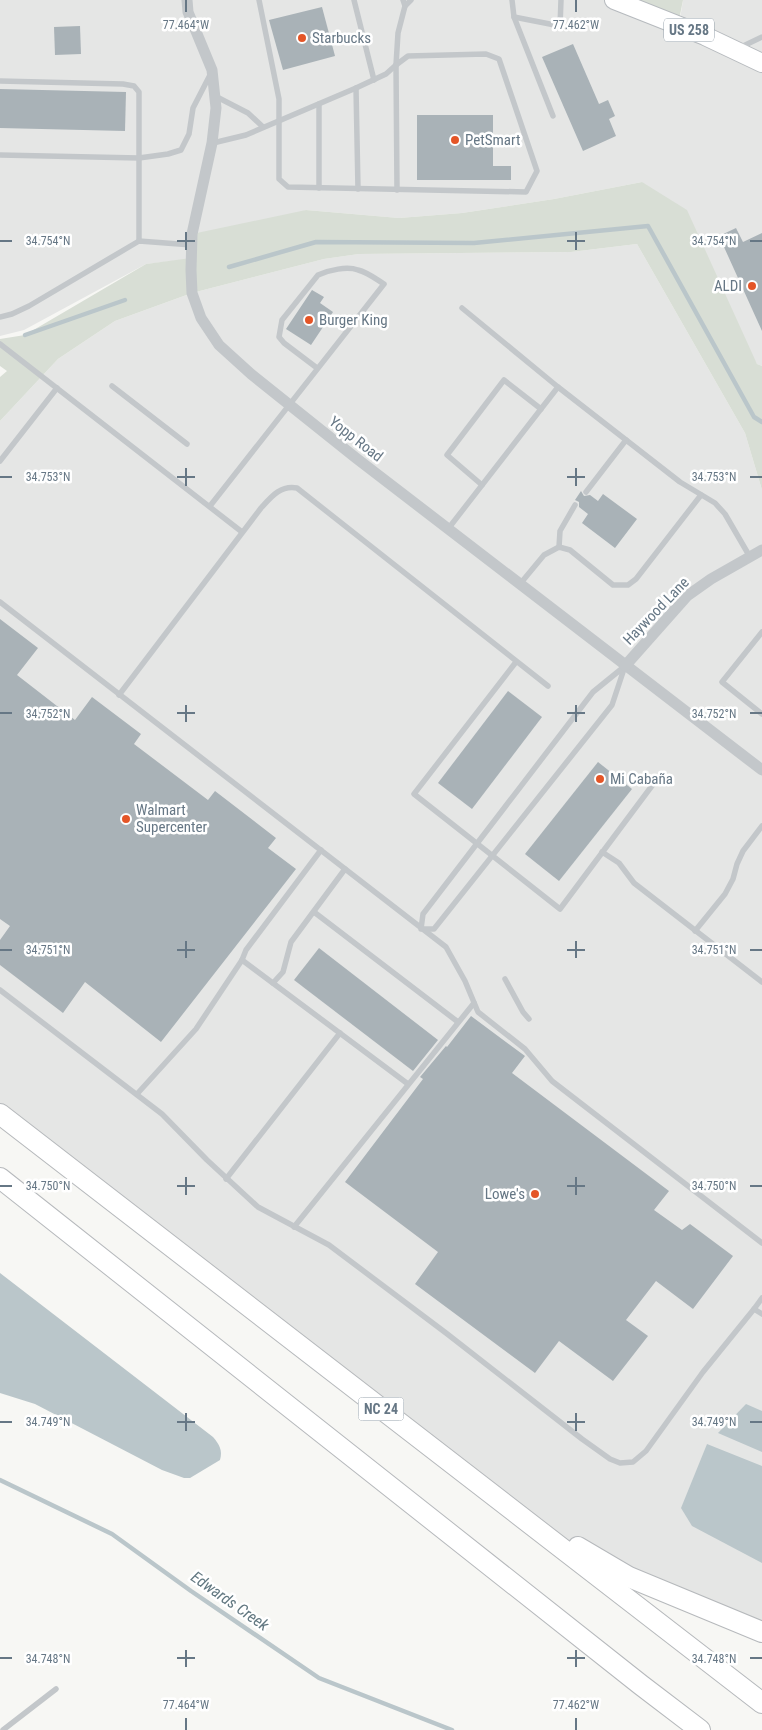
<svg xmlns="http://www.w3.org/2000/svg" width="762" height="1730" font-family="'Roboto Condensed',sans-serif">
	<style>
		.built { fill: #e5e6e5 }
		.green { fill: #d8ded5 }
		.water { fill: #bac6ca }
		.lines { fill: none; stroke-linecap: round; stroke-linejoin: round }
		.stream { stroke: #bac6ca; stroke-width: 4.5 }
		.building { fill: #a9b2b7 }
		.primary-casing { stroke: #b6babe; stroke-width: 20 }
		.highway-casing { stroke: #b6b9bc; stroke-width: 22 }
		.lane { stroke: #c3c7ca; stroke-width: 5.5 }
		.street { stroke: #c3c7ca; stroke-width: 11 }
		.primary { stroke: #fff; stroke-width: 18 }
		.highway { stroke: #fff; stroke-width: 20 }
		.ticks { fill: none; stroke: #667785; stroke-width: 2 }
		.poi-dot { fill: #e45527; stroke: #fff; stroke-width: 2 }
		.labels { text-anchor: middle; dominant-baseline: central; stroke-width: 5; stroke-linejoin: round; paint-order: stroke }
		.shield { fill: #fff; stroke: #94a0aa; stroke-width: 1 }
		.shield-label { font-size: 14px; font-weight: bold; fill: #667785 }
		.poi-label { font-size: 15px; fill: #667785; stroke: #fff; text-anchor: start }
		.street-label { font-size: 15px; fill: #667785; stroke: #fff }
		.water-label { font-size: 16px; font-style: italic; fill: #627881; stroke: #fff }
		.ticks-label { font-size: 12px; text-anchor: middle; fill: #667785; stroke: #fff; stroke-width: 5; stroke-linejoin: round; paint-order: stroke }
	</style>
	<rect width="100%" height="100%" fill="#f7f7f4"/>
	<g class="built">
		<polygon points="0,0 614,0 679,25 683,0 762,0 762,366 757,364 642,182 554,199 462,213 399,218 306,210 191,259 146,264 24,330 0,336"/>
		<polygon points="637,244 745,433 762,490 762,1632 629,1577 505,1505 0,1114 0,421 58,359 115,321 192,293 324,259 359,254 571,252"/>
	</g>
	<g class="green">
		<polygon points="614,0 683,0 678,25"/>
		<polygon points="642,182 687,210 757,364 762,366 762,490 745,433 637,244 571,252 359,254 324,259 192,293 115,321 58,359 0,421 0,377 7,371 0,366 0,339 25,335 146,264 191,258 192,234 306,210 399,218 462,213 554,199"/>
	</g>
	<g class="water">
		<path d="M0,1273l213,164c6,7 10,13 7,23l-30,18h-6l-22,-8 -127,-66 -35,-11z"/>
		<polygon points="746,1404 762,1411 762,1452 718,1433"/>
		<polygon points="707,1444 762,1466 762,1563 692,1526 681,1508"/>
	</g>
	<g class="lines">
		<g class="stream">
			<polyline points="229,267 316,242 474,243 648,226 754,417 762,422"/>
			<polyline points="25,335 125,300"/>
			<polyline points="0,1480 112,1534 191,1591 319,1678 452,1730"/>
		</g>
	</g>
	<g class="building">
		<polygon points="322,7 335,56 283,70 269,20"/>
		<polygon points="80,26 81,54 55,55 54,27"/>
		<polygon points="573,44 599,104 608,100 615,116 609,119 616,136 583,151 542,57"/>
		<polygon points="0,89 126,92 125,131 0,128"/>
		<polygon points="417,115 493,115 493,166 511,166 511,180 417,180"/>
		<polygon points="736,228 743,242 762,233 762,331 719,236"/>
		<polygon points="312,290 324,297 320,303 333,312 311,345 286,329"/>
		<polygon points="581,491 584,496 590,495 598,501 603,494 637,519 615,548 582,523 588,514 579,507 579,502 575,500"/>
		<polygon points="0,619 38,648 17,675 75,720 92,697 141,734 134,744 208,800 215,791 276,838 268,848 296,869 161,1042 85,982 63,1013 0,965 0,940 10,926 0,919"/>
		<polygon points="508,691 542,717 472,809 438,783"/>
		<polygon points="598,762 632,789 559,881 525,854"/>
		<polygon points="319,948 438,1040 413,1071 294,980"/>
		<polygon points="471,1016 525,1056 512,1073 669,1191 654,1210 682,1230 690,1224 733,1256 693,1309 656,1281 626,1320 648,1336 613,1381 559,1341 535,1373 415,1284 438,1252 345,1182 423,1079 420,1077 446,1046 447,1047"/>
	</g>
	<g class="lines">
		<defs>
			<polyline id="primary" points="614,0 705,36 762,63"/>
			<g id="highway">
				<polyline points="0,1114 762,1703"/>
				<polyline points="0,1178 641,1685 700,1730"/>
				<polyline points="578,1547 629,1577 762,1632"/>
			</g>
		</defs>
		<use href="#primary" class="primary-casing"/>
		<use href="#highway" class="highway-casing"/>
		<g class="lane">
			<polyline points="259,0 279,99 279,179 288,187 526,192 537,171 499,59 486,54 408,56 396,65 398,33 405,6 403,0"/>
			<polyline points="354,0 374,80"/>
			<polyline points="512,0 514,17 553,116"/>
			<polyline points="405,6 411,0"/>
			<polyline points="514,17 560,26 561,0"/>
			<polyline points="739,48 762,37"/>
			<polyline points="396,65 397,190"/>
			<polyline points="0,81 123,84 134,86 139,92 139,241"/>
			<polyline points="356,88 358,189"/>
			<polyline points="215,96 248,113 263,127"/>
			<polyline points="319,104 319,188"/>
			<polyline points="213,143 246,135 356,88 386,74 396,65"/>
			<polyline points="0,155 139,158 168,154 181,150 189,134 193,108 210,75"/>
			<polyline points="0,317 12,314 29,306 139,241 192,245"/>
			<polyline points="0,344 242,532"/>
			<polyline points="112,386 187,444"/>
			<polyline points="558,387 680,482 715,503 725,514 750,557"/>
			<polyline points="0,461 57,388"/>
			<polyline points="482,485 447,455 504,380 541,409"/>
			<polyline points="586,492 626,440"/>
			<path d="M210,506l174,-222c-8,-5 -17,-12 -26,-14 -11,-4 -29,0 -40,5l-36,45 -3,17 5,6 33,25"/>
			<polyline points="448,529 558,387 462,308"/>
			<polyline points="559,547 560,531 575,505"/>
			<polyline points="520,584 544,555 559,547 570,550 613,585 628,585 636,579 701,495"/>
			<polyline points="0,602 446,947 465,981 478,1012 525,1049 552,1081 762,1243"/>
			<polyline points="762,632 722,682 762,714"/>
			<polyline points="516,662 414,794 560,909 660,775"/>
			<polygon points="625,666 612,705 434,929 421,929 423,914 593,692"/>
			<path d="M119,695l142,-187c10,-11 19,-23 36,-20l251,198"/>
			<polyline points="602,852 619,863 634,883 762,982"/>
			<polyline points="314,912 458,1022"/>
			<polyline points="695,931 725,894 733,879 737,864 743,851 762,826"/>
			<polyline points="242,960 408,1084"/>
			<polyline points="505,979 523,1012 529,1019"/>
			<polyline points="273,983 283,972 291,942 345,869"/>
			<polyline points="0,990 162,1114 207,1160 258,1207 329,1245 446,1333 582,1439 610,1459 620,1463 633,1462 646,1451 703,1372 754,1309"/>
			<polyline points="137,1094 196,1029 242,960 246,950 321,850"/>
			<polyline points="226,1179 340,1033"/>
			<polyline points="294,1227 474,1003"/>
			<polyline points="762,1298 754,1309 762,1314"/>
			<polyline points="3,1730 56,1689"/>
		</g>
		<g class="street">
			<polyline points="187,0 188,12 212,70 216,108 212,143 192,234 191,270 192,293 201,318 219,345 251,374 356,458 762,770"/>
			<polyline points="625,666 687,596 711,579 762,550"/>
		</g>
		<use href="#primary" class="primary"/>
		<use href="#highway" class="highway"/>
	</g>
	<path class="ticks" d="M186,0v12M576,0v12M186,232v18M576,232v18M0,241h12M177,241h18M567,241h18M750,241h12M186,468v18M576,468v18M0,477h12M177,477h18M567,477h18M750,477h12M186,705v17M576,705v17M0,713h12M177,713h18M567,713h18M750,713h12M186,941v17M576,941v17M0,950h12M177,950h18M567,950h18M750,950h12M186,1177v18M576,1177v18M0,1186h12M177,1186h18M567,1186h18M750,1186h12M186,1413v18M576,1413v18M0,1422h12M177,1422h18M567,1422h18M750,1422h12M186,1650v17M576,1650v17M0,1658h12M177,1658h18M567,1658h18M750,1658h12M186,1718v12M576,1718v12"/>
	<g class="poi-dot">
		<circle cx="302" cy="38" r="5"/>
		<circle cx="455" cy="140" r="5"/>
		<circle cx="752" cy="286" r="5"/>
		<circle cx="309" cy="320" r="5"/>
		<circle cx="600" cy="779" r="5"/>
		<circle cx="126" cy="819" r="5"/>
		<circle cx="535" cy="1194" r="5"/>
	</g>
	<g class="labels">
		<g class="shield">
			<rect x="664" y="18.5" width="50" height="23" rx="4"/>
			<rect x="358.5" y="1397.5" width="45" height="23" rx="4"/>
		</g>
		<g class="shield-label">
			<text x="689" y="30">US 258</text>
			<text x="381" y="1409">NC 24</text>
		</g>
		<g class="poi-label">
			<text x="312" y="38">Starbucks</text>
			<text x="465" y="140">PetSmart</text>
			<text x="742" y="286" text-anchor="end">ALDI</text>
			<text x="319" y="320">Burger King</text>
			<text x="610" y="779">Mi Cabaña</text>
			<text x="136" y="810">Walmart<tspan x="136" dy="17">Supercenter</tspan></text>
			<text x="525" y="1194" text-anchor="end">Lowe's</text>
		</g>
		<g class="street-label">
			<text transform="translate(356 439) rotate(38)">Yopp Road</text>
			<text transform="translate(656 611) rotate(-46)">Haywood Lane</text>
		</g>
		<g class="water-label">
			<text transform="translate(230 1601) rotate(35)">Edwards Creek</text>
		</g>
	</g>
	<g class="ticks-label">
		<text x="186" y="29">77.464°W</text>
		<text x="576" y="29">77.462°W</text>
		<text x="48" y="245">34.754°N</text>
		<text x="714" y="245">34.754°N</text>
		<text x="48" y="481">34.753°N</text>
		<text x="714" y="481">34.753°N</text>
		<text x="48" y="718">34.752°N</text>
		<text x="714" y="718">34.752°N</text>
		<text x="48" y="954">34.751°N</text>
		<text x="714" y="954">34.751°N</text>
		<text x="48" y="1190">34.750°N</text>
		<text x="714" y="1190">34.750°N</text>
		<text x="48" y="1426">34.749°N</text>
		<text x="714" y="1426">34.749°N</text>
		<text x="48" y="1663">34.748°N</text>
		<text x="714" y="1663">34.748°N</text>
		<text x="186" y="1709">77.464°W</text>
		<text x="576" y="1709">77.462°W</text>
	</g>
</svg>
